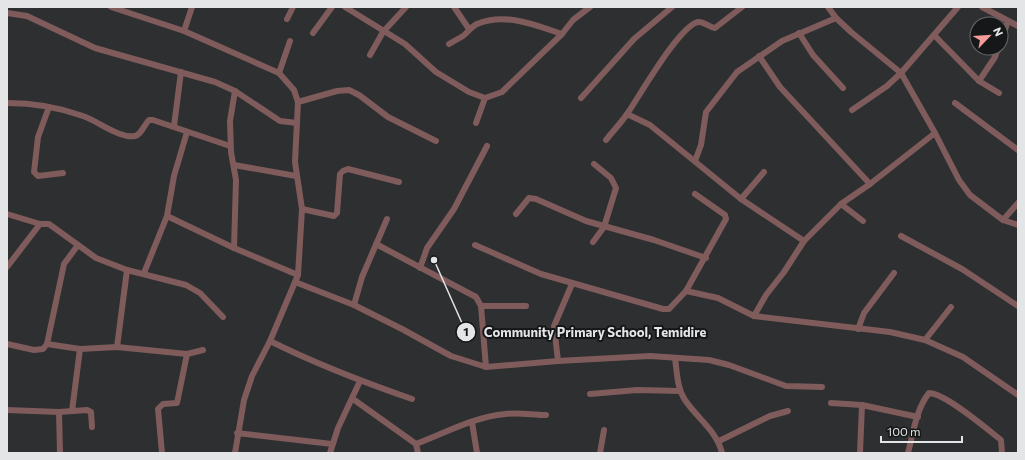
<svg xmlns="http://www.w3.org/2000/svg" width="1025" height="460" font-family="Commissioner,sans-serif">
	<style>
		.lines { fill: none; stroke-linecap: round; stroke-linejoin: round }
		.street { stroke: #7f5b5b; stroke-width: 6 }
		.leader { fill: none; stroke: #e4e5e6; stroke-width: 1.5 }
		.callout-dot { fill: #e4e5e6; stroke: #161718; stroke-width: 1.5 }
		.mark-label { font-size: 12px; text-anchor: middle; font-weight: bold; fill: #111 }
		.callout-label { font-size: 13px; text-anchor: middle; font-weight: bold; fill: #e4e5e6; stroke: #161718; stroke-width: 4; stroke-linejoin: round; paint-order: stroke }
	</style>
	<rect width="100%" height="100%" fill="#2d2f30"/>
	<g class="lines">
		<g class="street">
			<polyline points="111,7 184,31 279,73 294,90 298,102 295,162 302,209 298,275 270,341 252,376 244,400 235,453"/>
			<polyline points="345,7 405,44 436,72 469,92 485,98"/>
			<polyline points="454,7 469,29"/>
			<polyline points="828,7 836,18 851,32 901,73 935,133 959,180 970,195 1003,220 1018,225"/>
			<polyline points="982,7 1018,26"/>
			<polyline points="7,13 27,16 95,48 215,82 235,91 280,121 297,123"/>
			<polyline points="287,19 293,7"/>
			<polyline points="184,31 192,7"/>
			<polyline points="313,33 332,7"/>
			<polyline points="799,33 813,55 843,88"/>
			<polyline points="934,35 979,81 999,93"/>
			<polyline points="1001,41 1008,21"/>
			<path d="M449,44c5,-3 9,-5 14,-8 5,-4 8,-9 14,-12 28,-12 58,1 85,10"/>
			<polyline points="370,55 383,32 406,7"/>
			<polyline points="759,56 780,87 870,184"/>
			<polyline points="279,73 290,41"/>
			<polyline points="979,81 995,57 998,48"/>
			<polyline points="581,98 634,39 672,7"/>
			<polyline points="298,102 337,91 349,90 359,95 388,117 436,141"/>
			<path d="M7,103c26,0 51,4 76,13 15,5 37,23 52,20 6,-1 9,-11 14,-16h4l77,26"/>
			<polyline points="955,103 1018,150"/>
			<polyline points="49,107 38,137 34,172 38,176 63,173"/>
			<polyline points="852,110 887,86 901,73 958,7"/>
			<polyline points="627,114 650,125 741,199 804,241"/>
			<polyline points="476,123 485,98 502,92 562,34 573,20 590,7"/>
			<polyline points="174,126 181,72"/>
			<path d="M606,140c7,-9 15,-17 21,-26 12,-17 52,-88 71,-92 5,-1 11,5 17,6l27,-21"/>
			<polyline points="695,161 701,145 706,112 737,72 782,41 836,18"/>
			<polyline points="234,165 296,176"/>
			<polyline points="741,199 764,172"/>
			<polyline points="841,204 863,221"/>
			<polyline points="302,209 334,216 337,213 340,174 343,171 348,169 399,182"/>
			<polyline points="7,214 40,224 49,224 96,258 127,270 186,285 200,293 223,317"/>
			<polyline points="516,214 529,198 536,199 586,221 654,240 706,258"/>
			<polyline points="167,216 234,248 298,275"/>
			<polyline points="1003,220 1018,203"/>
			<polyline points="901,236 962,269 1018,306"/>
			<polyline points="593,242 604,227 616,188 611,178 594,164"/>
			<polyline points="376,244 476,297 481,306 526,306"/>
			<polyline points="475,245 541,274 663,309 669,309 686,291 726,219 725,215 695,194"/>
			<polyline points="234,248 236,180 231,152 230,121 235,91"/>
			<polyline points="7,267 40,224"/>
			<polyline points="420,268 427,248 454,209 487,146"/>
			<polyline points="144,273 167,216 174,176 187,132"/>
			<polyline points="295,282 354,305 402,329 451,356 486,367 558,361 650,356 709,360 729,365 786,386 822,387"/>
			<polyline points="686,291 718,298 754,316 890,332 925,340 963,357 1018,395"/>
			<polyline points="354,305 362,277 387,219"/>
			<polyline points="481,306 486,367"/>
			<polyline points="754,316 766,295 784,272 804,241 841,204 870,184 935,133"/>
			<polyline points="858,329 864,313 894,273"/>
			<polyline points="925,340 951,307"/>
			<path d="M270,341c46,23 93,41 142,58"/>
			<polyline points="7,344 34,350 43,349 47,344 64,264 78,245"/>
			<polyline points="47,344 80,349 117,347 187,354 203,350"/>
			<polyline points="117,347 127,270"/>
			<path d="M675,358c2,14 2,30 10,42 12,18 32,31 37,53"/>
			<polyline points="558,361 554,326 572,284"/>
			<polyline points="590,394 637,390 680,391"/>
			<polyline points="353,399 416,444 418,453"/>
			<polyline points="831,403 862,405 918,417"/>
			<polyline points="7,410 59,412 87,410 91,412 92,427"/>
			<polyline points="72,411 80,349"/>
			<polyline points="59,412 60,453"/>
			<polyline points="472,422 477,453"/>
			<polyline points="237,433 332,444"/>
			<polyline points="719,441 770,416 788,411"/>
			<path d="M416,444c29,-11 58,-27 89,-30 13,-2 28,1 41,1"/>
			<polyline points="162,453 158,409 163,404 177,403 187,354"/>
			<polyline points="330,453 338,428 360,381"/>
			<polyline points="600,453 604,430"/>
			<polyline points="860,453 862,405"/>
			<path d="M908,453c5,-19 8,-44 21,-60 16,0 58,36 72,47l1,13"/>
		</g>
	</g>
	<path class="leader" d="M434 260L466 332"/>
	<g class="callout-dot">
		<circle cx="434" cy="260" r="4"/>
		<circle cx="466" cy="332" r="10"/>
	</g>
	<g class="mark-label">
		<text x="466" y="336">1</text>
	</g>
	<g class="callout-label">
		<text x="595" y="337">Community Primary School, Temidire</text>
	</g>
	<rect width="1025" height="460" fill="none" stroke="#e4e5e6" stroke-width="16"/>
	<g transform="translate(989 36) rotate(65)"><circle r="19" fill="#161718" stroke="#68696a"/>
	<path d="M0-3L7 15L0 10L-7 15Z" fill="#f59b9a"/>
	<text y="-6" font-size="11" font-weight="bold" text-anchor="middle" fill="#e4e5e6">N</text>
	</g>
	<path d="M881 436v6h81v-6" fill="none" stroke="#e4e5e6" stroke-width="2"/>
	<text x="887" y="436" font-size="12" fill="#e4e5e6" stroke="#161718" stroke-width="3" paint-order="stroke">100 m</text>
</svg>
